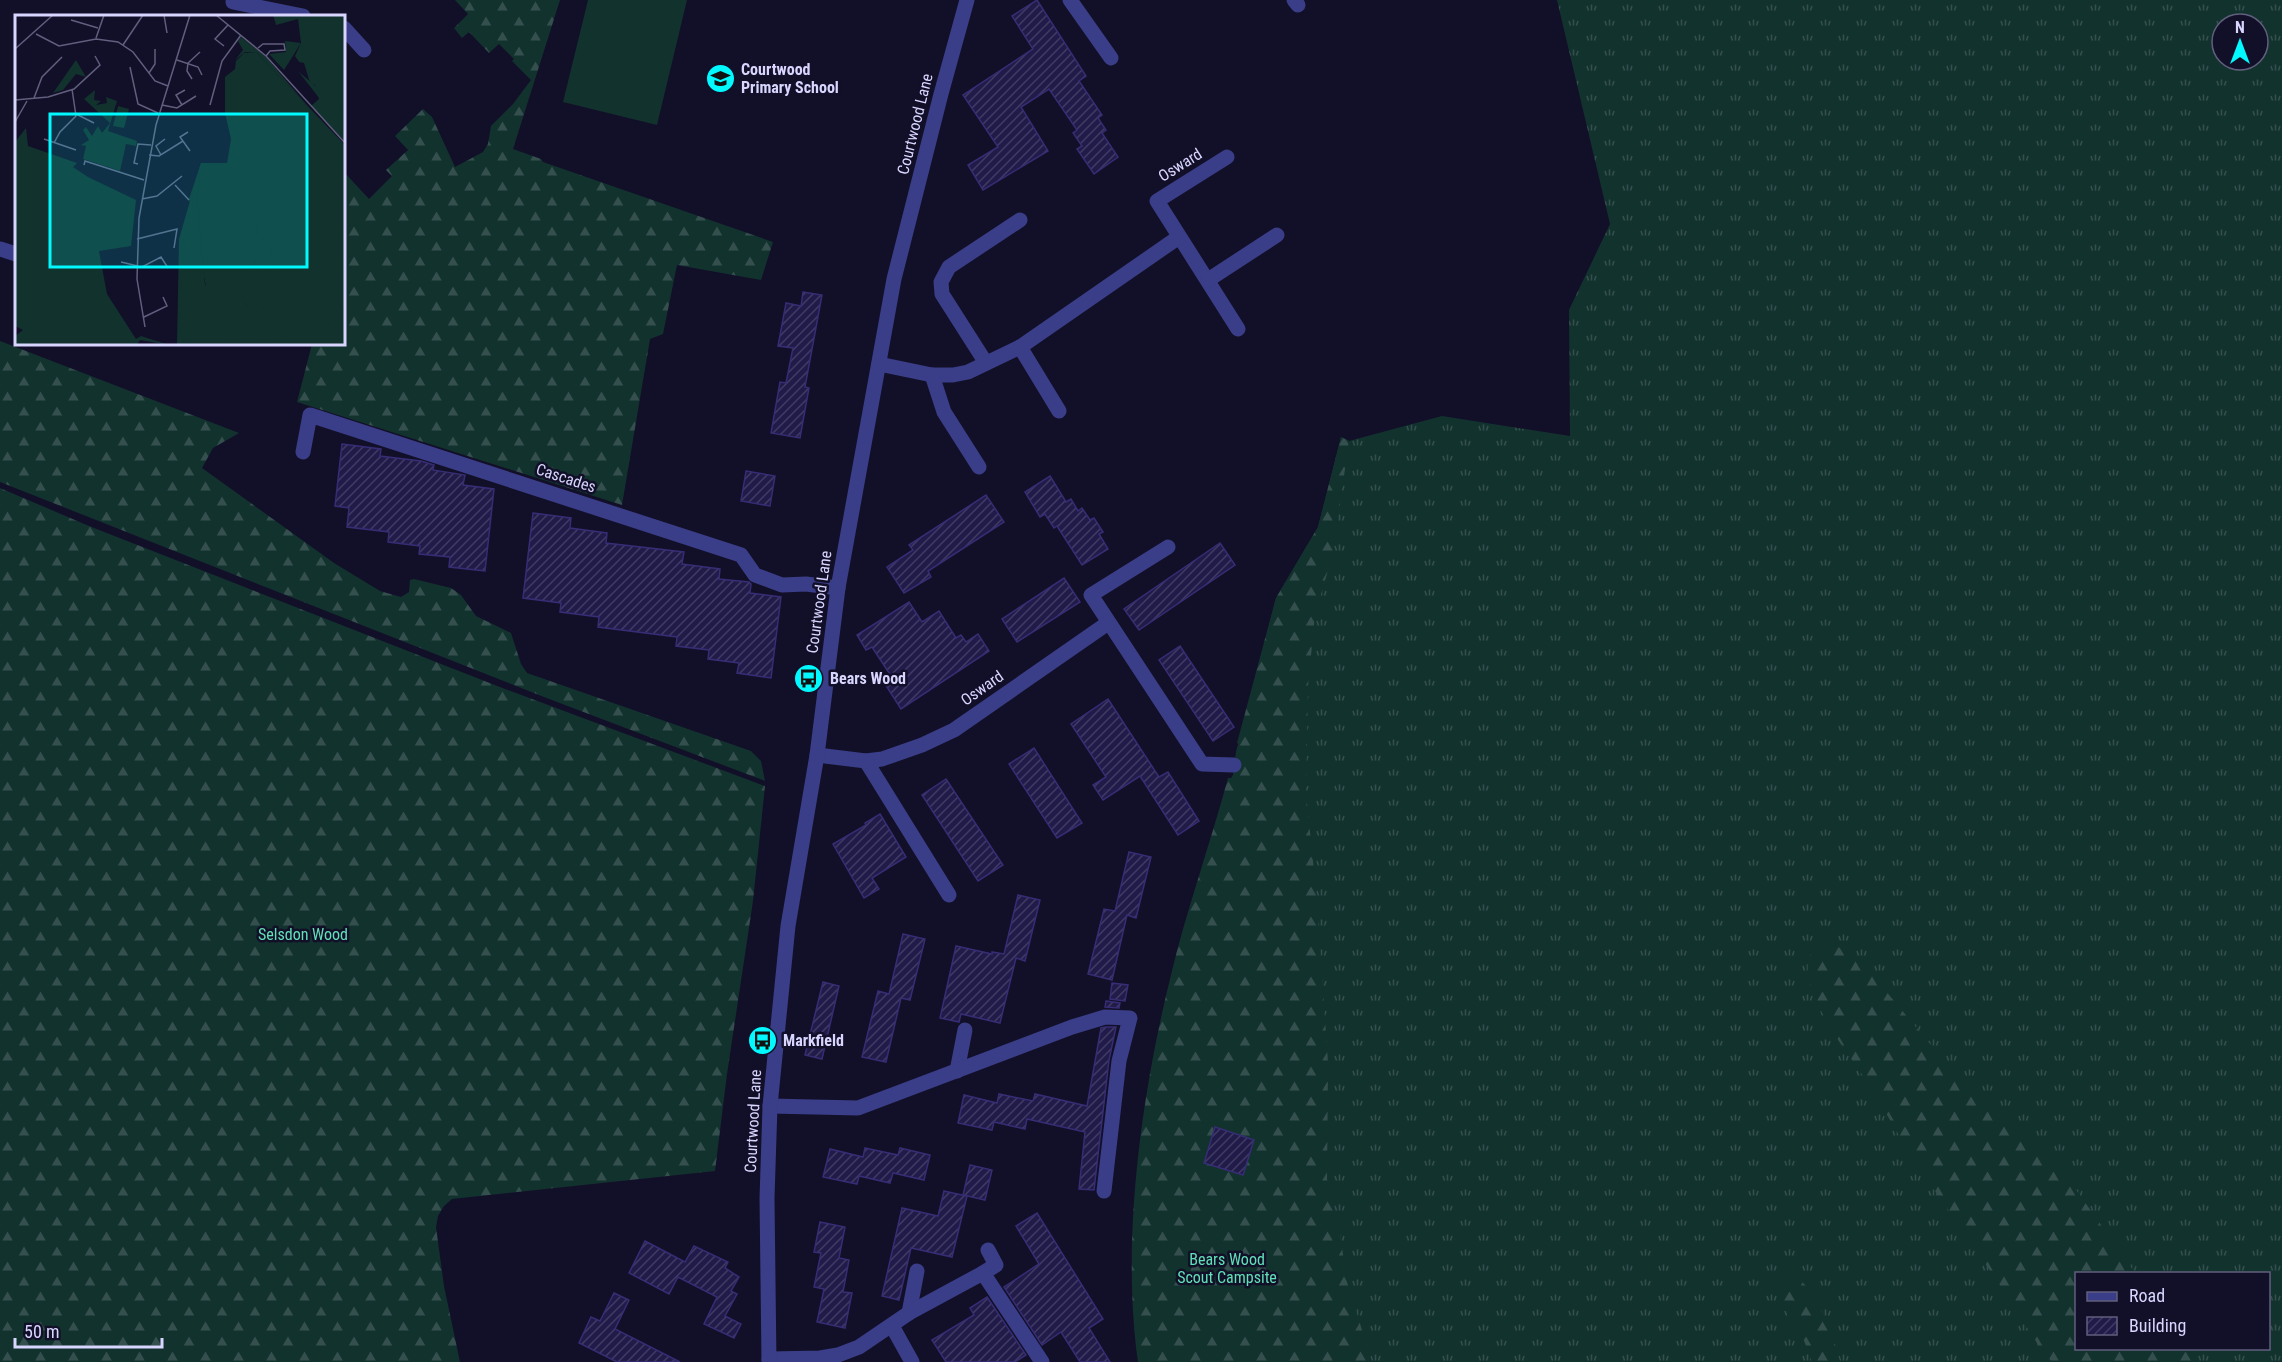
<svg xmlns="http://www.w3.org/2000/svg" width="2282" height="1362" font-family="'Roboto Condensed',sans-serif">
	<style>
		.grass { fill: url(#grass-tufts); fill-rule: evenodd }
		.forest { fill: url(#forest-firs) }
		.garden { fill: #12322e }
		.building { fill: url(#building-hatch); stroke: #362d75; stroke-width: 1.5 }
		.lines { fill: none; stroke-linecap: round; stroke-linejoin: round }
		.minor { stroke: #3a3d87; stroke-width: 15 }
		.labels { text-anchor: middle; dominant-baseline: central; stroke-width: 5; stroke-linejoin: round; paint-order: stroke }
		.poi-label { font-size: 16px; font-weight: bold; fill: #d8d6ff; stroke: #120f28; text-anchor: start }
		.street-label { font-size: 16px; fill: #d8d6ff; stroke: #120f28 }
		.park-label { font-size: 16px; fill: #60e1b7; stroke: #120f28 }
		.inset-road { fill: none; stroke: #615f7e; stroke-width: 1.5 }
		.view { fill: #02f9ff; fill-opacity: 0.15; stroke: #02f9ff; stroke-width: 3 }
		.inset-edge { fill: none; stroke: #d8d6ff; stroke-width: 3 }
	</style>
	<defs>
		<pattern id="grass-tufts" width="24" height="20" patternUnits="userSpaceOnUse" patternTransform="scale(1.5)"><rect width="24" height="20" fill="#12322e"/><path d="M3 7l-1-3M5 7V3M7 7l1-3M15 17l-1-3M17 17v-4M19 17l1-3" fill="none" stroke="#344f4d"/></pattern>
		<pattern id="forest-firs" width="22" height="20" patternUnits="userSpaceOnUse" patternTransform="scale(1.5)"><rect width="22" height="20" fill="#12322e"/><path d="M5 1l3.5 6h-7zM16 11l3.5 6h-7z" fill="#344f4d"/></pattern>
		<pattern id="building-hatch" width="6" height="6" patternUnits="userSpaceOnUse" patternTransform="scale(1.5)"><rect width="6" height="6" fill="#211b49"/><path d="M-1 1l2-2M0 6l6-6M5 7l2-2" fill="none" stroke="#403b64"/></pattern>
	</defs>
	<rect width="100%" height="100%" fill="#120f28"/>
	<path class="grass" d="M1557,0h725v1362h-939l-107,-610 40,-154 42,-71 23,-90 8,4 93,-25 128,20 -1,-126 41,-86zM2222,24h36v36h-36zM2076,1274h192v74h-192z"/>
	<g class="forest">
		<polygon points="455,0 560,0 513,149 541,159 543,162 773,242 761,280 677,265 663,334 650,339 622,505 297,402 312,344 344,344 344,236 345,234 344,232 344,172 369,199 392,176 386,170 408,150 395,136 423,109 432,117 455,167 483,152 488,144 491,126 513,104 531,80 512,61 514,59 499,44 489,53 469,32 462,38 454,28 468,14"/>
		<polygon points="0,341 239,433 213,448 202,468 334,563 380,591 401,597 409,592 410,580 414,579 451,588 461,595 476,616 511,633 521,664 527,673 751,751 761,761 765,781 544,697 0,482"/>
		<path d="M1341,437l8,4 -16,112 -18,62 -7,71 -2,107 10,97 12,173 -1,116 12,48 8,55 25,80h-234c-17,-120 3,-265 32,-383 16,-68 40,-134 58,-201h3l2,-3 3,-23 3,-8 -2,-1 39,-145 42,-71z"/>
		<polygon points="0,488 89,526 505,689 765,786 753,901 727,1074 715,1171 452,1199 444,1206 438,1216 436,1227 444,1286 460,1362 0,1362"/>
		<path d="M1825,941l12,5 27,19 92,110 99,85 80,113 -59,1v74l117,1 6,13h-147c-20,-23 -34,-50 -51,-75 -27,-41 -56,-80 -82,-120 -18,-27 -33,-55 -50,-82 -22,-34 -50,-66 -60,-106 -4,-14 1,-33 16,-38z"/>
		<path d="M1795,1276c21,13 40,62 45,86h-28c-4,-9 -6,-19 -11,-27 -9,-17 -29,-36 -20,-56z"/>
	</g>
	<polygon class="garden" points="588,0 687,0 657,125 563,102"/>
	<g class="building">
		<polygon points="1037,0 1086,76 1079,81 1102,115 1098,118 1106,130 1102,133 1118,157 1094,174 1077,149 1082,146 1073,133 1077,130 1049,89 1021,107 1048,151 983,190 968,165 998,147 963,95 1033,49 1012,16"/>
		<polygon points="803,292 822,295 805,387 809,388 800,438 771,433 780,382 786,383 793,348 778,346 786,303 801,306"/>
		<polygon points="342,444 381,449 380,456 421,461 434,465 433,470 465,475 463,485 494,489 485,571 449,567 450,557 419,554 420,546 388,542 389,532 347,527 349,508 335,506"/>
		<polygon points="746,471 775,476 770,506 741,501"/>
		<polygon points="1050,476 1066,502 1071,499 1078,511 1082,508 1090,520 1094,518 1103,532 1099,534 1108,549 1082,565 1057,526 1054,528 1045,514 1040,517 1025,492"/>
		<polygon points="986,495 1004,522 928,571 931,577 904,593 887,567 913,550 909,545"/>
		<polygon points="533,513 571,518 570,528 607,533 606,543 684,552 682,564 720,569 719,579 749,582 751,584 750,593 781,597 771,678 737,673 739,663 708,659 709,650 676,646 677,637 598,627 599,617 560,612 561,603 523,598"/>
		<polygon points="1220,543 1235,565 1139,630 1124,609"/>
		<polygon points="1064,578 1080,602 1017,642 1002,619"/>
		<polygon points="909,602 922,622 939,611 956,638 961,635 966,642 978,634 989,651 901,709 885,684 893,679 872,647 866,650 857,635"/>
		<polygon points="1180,646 1234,727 1213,741 1159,660"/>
		<polygon points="1108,699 1159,777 1168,772 1199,821 1178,835 1140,776 1103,800 1093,785 1106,777 1071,724"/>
		<polygon points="1034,748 1082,823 1057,838 1009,764"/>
		<polygon points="946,779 1003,865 978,881 922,795"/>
		<polygon points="880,814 906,857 872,878 879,889 864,898 833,844 866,825 865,823"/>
		<polygon points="1129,852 1151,857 1136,918 1127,915 1112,980 1088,974 1104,909 1115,911"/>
		<polygon points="1018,895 1040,900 1025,961 1016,958 1000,1023 961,1014 959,1022 940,1018 956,946 992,954 992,952 1004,954"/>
		<polygon points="903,934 925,939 910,1000 901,998 886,1062 862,1057 878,991 889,994"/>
		<polygon points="823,982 839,986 822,1059 805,1055"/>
		<polygon points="1112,983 1128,985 1125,1001 1110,999"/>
		<polygon points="1106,1001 1120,1003 1119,1008 1105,1007"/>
		<polygon points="1106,1027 1116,1027 1109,1060 1094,1190 1079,1189 1085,1132 1027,1119 1025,1129 994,1122 992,1130 958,1123 964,1095 997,1103 999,1094 1033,1101 1035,1094 1087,1106 1101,1028"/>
		<polygon points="1215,1127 1254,1140 1243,1175 1204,1163"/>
		<polygon points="865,1148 898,1155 900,1148 930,1155 924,1180 893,1173 890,1183 859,1176 857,1184 823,1177 830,1149 863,1157"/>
		<polygon points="970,1165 992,1170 985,1200 963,1195"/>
		<polygon points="944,1191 967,1196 952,1257 911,1248 899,1300 882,1296 902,1208 938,1216"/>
		<polygon points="1037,1213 1103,1319 1089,1328 1110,1362 1080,1362 1061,1332 1042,1345 1004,1287 1039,1264 1016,1226"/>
		<polygon points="820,1222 845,1227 839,1258 849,1260 843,1292 852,1293 845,1328 817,1322 824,1289 814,1287 821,1253 814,1252"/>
		<polygon points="645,1241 685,1262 694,1246 728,1262 725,1268 739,1277 731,1291 737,1294 725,1316 741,1324 734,1338 704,1324 717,1297 678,1277 669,1294 629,1273"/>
		<polygon points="614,1293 629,1300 615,1329 680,1362 617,1362 579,1343 591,1317 600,1321"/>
		<polygon points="987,1297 1026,1355 1015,1362 946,1362 932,1340 974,1315 970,1308"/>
	</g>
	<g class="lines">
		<g class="minor">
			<polyline points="1070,0 1111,58"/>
			<polyline points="1294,0 1298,5"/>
			<polyline points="233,2 303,16"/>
			<polyline points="344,28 364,50"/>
			<polyline points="1227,157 1157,201 1238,329"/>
			<polyline points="0,249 16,254"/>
			<polyline points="1208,280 1277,235"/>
			<polyline points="1020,347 1059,411"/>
			<polyline points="986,363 942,294 941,282 949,267 1020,220"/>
			<polyline points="879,364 932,375 953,375 968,372 1020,347 1179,237"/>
			<polyline points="932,375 944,412 979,467"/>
			<polyline points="303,452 310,415 741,555 755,575 782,585 806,584 838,588"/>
			<polyline points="1168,547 1091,595 1202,764 1234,765"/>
			<polyline points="817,755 866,761 882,759 922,745 954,730 1108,623"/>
			<polyline points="866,761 949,895"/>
			<polyline points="957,1071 965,1030"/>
			<polyline points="770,1106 858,1108 1072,1027 1105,1017 1130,1018 1119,1061 1104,1191"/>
			<polyline points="983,1273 996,1265 988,1250"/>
			<polyline points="909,1313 917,1271"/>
			<polyline points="892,1326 912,1362"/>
			<polyline points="769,1359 820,1358 838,1355 859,1347 909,1313 983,1273 1042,1362"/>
			<polyline points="769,1362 767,1198 770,1106 788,926 817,755 838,588 894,279 941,94 967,0"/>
		</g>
	</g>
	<defs>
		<symbol id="school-disc" viewBox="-11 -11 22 22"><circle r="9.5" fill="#02f9ff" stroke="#120f28"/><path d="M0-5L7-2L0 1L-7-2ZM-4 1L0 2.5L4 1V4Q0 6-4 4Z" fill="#111"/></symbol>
		<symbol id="bus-disc" viewBox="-11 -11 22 22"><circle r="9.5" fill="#02f9ff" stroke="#120f28"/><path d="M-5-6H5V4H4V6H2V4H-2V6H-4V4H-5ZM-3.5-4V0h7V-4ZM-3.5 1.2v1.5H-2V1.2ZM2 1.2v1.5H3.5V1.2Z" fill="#111"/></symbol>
	</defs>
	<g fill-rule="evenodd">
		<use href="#school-disc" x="704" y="62" width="33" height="33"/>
		<use href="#bus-disc" x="792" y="662" width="33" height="33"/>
		<use href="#bus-disc" x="746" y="1024" width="33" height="33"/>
	</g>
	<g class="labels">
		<g class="poi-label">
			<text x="741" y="69">Courtwood<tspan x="741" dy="18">Primary School</tspan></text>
			<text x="830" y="678">Bears Wood</text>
			<text x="783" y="1040">Markfield</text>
		</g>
		<g class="street-label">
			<text transform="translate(915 124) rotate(-76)">Courtwood Lane</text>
			<text transform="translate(1180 165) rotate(-32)">Osward</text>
			<text transform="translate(566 478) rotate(18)">Cascades</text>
			<text transform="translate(819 602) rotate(-82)">Courtwood Lane</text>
			<text transform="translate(982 688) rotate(-35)">Osward</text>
			<text transform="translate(753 1121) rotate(-87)">Courtwood Lane</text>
		</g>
		<g class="park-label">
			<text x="303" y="934">Selsdon Wood</text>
			<text x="1227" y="1259">Bears Wood<tspan x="1227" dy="18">Scout Campsite</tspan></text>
		</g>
	</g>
	<g transform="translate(15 15)">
		<rect width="330" height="330" fill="#120f28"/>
		<path d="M258,0h72v127l-34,-36 8,-7 -4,-14 -5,-2 -6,-20 -5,-1 -4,-6 6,-13 -3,-24 -22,6zM241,37l89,93v200h-119l-19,-53 -18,-93 12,-36h26l4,-24 -6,-26v-36l10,-8 1,-8 8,-8z" fill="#12322e"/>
		<path d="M226,22l25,20 44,52 -54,-57h-11l-10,8 8,-10 -5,-9zM61,45l10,17 -10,-3 -13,16 -10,3zM283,56l23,20 24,31v9zM80,75l-1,10 7,1 -5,4 11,-2 -1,-6 11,4 -9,30 29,10 -1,5 -10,-2 -6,27 -37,-12 3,-13 -5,-1 8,-5 -6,-10 3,-3 6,9 6,-10 4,7 8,-10 -26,-24zM11,113l2,18 49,17 -4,4 15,10 48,23 -5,46 -32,5 8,43 29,45 5,-3 28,9 -29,-5 -3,5h-122v-9l8,-6 -8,-4v-184zM186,148l-4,40 8,82 14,12 18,48h-60l2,-106zM241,205l26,26 21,33 19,19 5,18 -10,-2 -18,11 -3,-3 9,-8 -6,-9 3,-9 -45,-65zM237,243l28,43 2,38 -16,5v-9l-2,10h-4l-3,-21 -19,-32 16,22 14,-10 -2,-16zM305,246h6l9,39 10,12v10l-17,9 -1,-6 13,-9 -23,-39z" fill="#12322e"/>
		<path d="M270,26l16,2 -17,27 -15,-16 17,-2zM103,91l11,3 -5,19 -11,-2z" fill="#12322e"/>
		<path class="inset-road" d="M149,0l3,18M201,0l50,41 79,87M56,5l27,8M21,19l23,12 37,-7 22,3 15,10 22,29 13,5M81,23l8,-23M108,30l20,-30M209,31l-9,-7 13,-14M243,33l5,-4h21l1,6 -15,1 -4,5M0,34l38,-34M162,45l21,7 4,8M115,52l8,37 20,9M134,58l6,-9v-15M177,64l-5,-8 1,-8 12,-11M19,83l8,-21 20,-20M0,85l33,-3 26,-8 26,-24 -5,-9M147,90l15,3 19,-12M167,90l-6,-10 9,-5M195,90l12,-44 19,-26M61,99l18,9M0,107l12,-21M173,117l-8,5 10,14M29,124l32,11M39,128l6,-11 16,-16 -4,-27M134,140l10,1 24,-15M146,140l-5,-9 9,-7M123,149l-4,-1 4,-19 13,1M69,150l1,-4 59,19M160,170l14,15M127,184l15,-3 25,-20M122,224l40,-10 -3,19M106,247l21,5 19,-10 7,11M129,302l23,-11 -4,-9M130,312l-8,-48 2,-61 17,-93 34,-110"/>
		<path class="view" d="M35,99h257v153h-257z"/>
		<rect width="330" height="330" class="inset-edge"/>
	</g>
	<rect x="2075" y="1272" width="195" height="78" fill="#120f28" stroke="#615f7e" stroke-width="1.5"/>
	<rect x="2087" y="1292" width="30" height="9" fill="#3a3d87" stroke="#615f7e" stroke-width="1.5"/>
	<text x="2129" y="1302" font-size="18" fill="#d8d6ff">Road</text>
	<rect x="2087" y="1317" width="30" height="18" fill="url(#building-hatch)" stroke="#615f7e" stroke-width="1.5"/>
	<text x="2129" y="1332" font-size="18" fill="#d8d6ff">Building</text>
	<g transform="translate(2240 42)"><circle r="28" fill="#120f28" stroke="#615f7e" stroke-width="1.5"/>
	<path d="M0-4.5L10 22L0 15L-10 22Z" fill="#02f9ff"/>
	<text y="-9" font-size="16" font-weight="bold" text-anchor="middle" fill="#d8d6ff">N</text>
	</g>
	<path d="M15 1338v9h147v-9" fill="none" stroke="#d8d6ff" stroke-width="3"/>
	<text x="24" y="1338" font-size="18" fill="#d8d6ff" stroke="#120f28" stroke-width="4.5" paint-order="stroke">50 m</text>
</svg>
